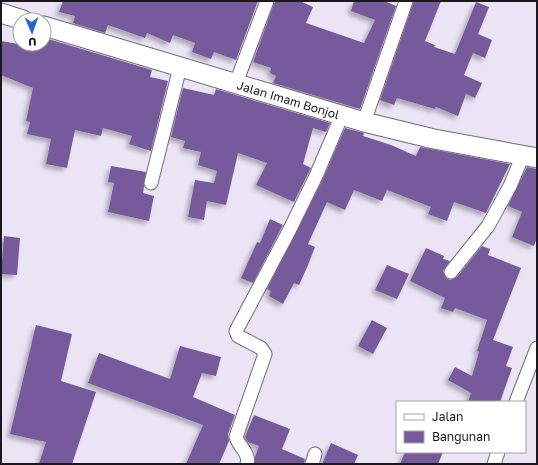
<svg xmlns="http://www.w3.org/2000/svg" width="538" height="465" font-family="'Golos Text',sans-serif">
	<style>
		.building { fill: #765a9b; filter: url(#shadow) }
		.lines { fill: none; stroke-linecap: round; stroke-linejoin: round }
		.minor-casing { stroke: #706b79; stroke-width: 15 }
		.secondary-casing { stroke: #706b79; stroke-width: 21 }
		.minor { stroke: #fff; stroke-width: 13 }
		.secondary { stroke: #fff; stroke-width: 19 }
		.labels { text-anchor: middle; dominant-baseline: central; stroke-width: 4; stroke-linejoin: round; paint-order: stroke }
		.street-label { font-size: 12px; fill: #1a171d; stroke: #fff }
	</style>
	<defs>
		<filter id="shadow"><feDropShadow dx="-3.5" dy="3.5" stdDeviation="2" flood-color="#0004"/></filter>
	</defs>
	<rect width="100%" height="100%" fill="#eae4f5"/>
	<g class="building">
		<polygon points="63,1 258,1 236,60 214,52 211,59 192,52 195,43 173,35 170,43 147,33 145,38 108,25 105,33 73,23 75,16 59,12"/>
		<polygon points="275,1 300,1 313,7 306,23 364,43 375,20 351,11 354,1 384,1 396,6 360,109 273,83 276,76 270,73 271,68 253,62"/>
		<polygon points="414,1 441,1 425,41 435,45 434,47 455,54 476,2 489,7 478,34 492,40 485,58 473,53 464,75 482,83 475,98 466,94 458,116 436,107 435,109 397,98 394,105 380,100"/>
		<polygon points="45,38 152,70 150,77 168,81 151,151 129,144 132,136 103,128 101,136 75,130 67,168 46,164 51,139 27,134 30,122 26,121 33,88 1,75 1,41 18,44 44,44"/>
		<polygon points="183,88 214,95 216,89 330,123 326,132 313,128 303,164 311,168 294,202 256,185 267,163 238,153 226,205 207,201 204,220 188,217 195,180 214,183 217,171 198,165 201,152 183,148 185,141 171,137"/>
		<polygon points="345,128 364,133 363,136 391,145 416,156 420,147 510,164 486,213 454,202 447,221 428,214 431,207 387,190 382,201 354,190 345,210 327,202 308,244 315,247 308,265 299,285 294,283 283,304 269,296 271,291 267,289 323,179"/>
		<polygon points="111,166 146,172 143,193 154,196 149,221 108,212 114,183 108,182"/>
		<polygon points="527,167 537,169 537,238 534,246 512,237 522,212 508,206"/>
		<polygon points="270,219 283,225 253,283 241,278 257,242 260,243"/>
		<polygon points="4,236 20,238 17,275 1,274"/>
		<polygon points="482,246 490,249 488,255 521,268 493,340 513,347 506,366 512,368 500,402 468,402 471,393 448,380 455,367 472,376 479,352 477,351 487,320 455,308 453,312 441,308 445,298 410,281 426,248 444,256 443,259 450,261 443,271 446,278 450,280 457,277"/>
		<polygon points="387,265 409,274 397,299 375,290"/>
		<polygon points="372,320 387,328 373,354 358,346"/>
		<polygon points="36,325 72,334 61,381 96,392 72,464 39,464 46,442 10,434"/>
		<polygon points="180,346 221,357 216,376 202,373 193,397 235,415 228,434 229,441 219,464 186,464 203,425 88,383 99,353 170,379"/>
		<polygon points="254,415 290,429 282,449 305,459 304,464 255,464 255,457 259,446 248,442 245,437"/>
		<polygon points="331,443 358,455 354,464 322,464"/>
		<polygon points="405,452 443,452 438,464 400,464"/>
	</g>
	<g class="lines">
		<defs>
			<g id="minor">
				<polyline points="236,83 267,1"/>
				<polyline points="364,122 406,1"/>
				<polyline points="151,183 180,67"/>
				<polyline points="451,272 488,226 510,186 523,155"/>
				<polyline points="516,402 537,348"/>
				<path d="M247,464c3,-11 -8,-17 -11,-27l29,-83 -4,-6 -23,-12 -2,-5 53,-100 27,-55 26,-61"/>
				<polyline points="312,464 315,454"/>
				<polyline points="494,464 498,452"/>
			</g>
			<g id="secondary">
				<polyline points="1,13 23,20"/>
				<path id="s1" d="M44,26l320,96 70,17 103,19"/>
			</g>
		</defs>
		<use href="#minor" class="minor-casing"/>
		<use href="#secondary" class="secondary-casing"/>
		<use href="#minor" class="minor"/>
		<use href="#secondary" class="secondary"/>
	</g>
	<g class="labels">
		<g class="street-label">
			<text stroke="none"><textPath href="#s1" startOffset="255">Jalan Imam Bonjol</textPath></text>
		</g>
	</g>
	<rect width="538" height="465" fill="none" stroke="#1a171d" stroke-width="4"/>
	<rect x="396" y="401" width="130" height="52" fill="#ffffff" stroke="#a3a2a5"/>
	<rect x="404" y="414" width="20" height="6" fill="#ffffff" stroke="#a3a2a5"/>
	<text x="432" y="421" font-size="12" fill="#1a171d">Jalan</text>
	<rect x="404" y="431" width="20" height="12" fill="#765a9b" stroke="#a3a2a5"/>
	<text x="432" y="441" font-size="12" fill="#1a171d">Bangunan</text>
	<g transform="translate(32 32) rotate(178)"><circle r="19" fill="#ffffff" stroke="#a3a2a5"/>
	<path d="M0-3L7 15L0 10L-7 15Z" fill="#2165d0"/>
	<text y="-6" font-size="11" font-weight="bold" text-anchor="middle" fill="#1a171d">U</text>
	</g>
</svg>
